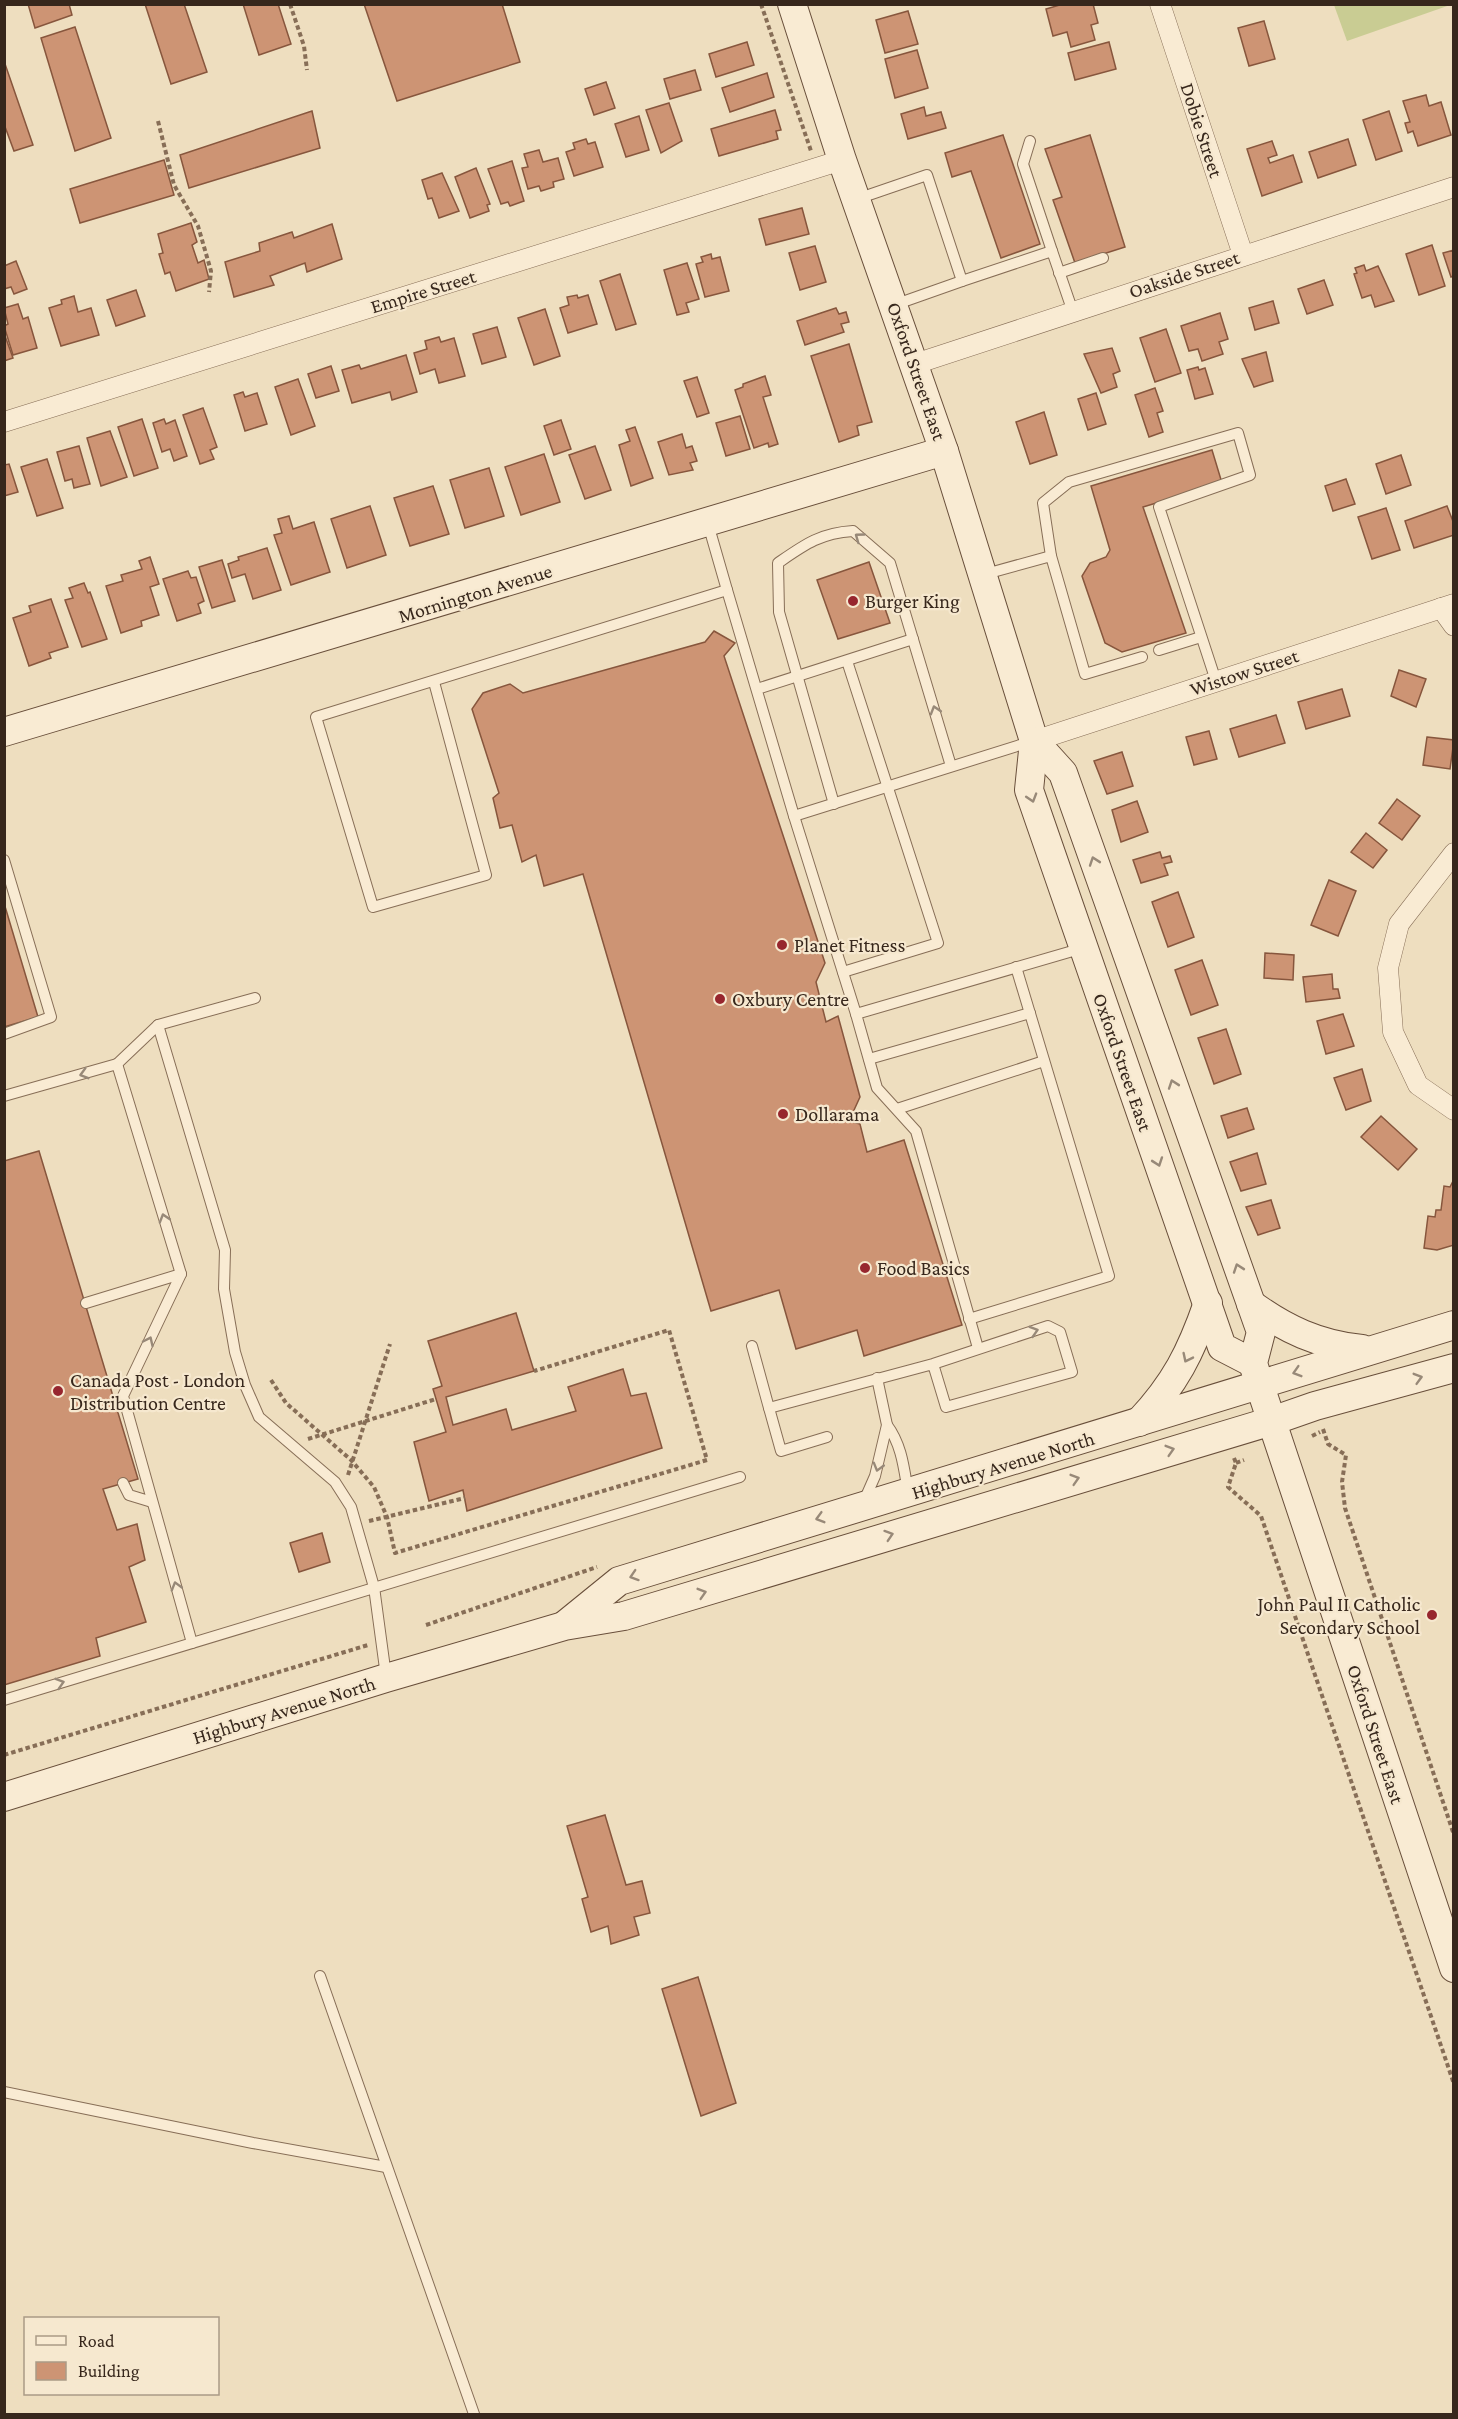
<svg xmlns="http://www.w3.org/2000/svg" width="1458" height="2419" font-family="'Crimson Pro',serif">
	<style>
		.green { fill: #c9cc93 }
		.building { fill: #cd9474; stroke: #87563d; stroke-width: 1.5 }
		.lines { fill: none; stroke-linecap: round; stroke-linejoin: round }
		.lane-casing { stroke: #876e57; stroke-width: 12 }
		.street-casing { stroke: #876e57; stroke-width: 21 }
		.secondary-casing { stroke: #694f3b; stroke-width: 30 }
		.path { stroke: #876e57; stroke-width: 4; stroke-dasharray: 4.5 3; stroke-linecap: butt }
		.lane { stroke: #f9ebd3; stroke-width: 10 }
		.street { stroke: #f9ebd3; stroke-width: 20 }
		.secondary { stroke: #f9ebd3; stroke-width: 28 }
		.oneway { stroke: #988978 }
		.poi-dot { fill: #97262e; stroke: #f6e8cf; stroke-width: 2 }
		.labels { text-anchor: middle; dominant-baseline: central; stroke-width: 4.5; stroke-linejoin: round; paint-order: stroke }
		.street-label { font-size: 20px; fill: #37271c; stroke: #f6e8cf }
		.poi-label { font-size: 20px; fill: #37271c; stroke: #f6e8cf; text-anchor: start }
	</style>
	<rect width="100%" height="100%" fill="#eedebf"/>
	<polygon class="green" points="1453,4 1347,41 1334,5 1334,4"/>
	<g class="building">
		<polygon points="28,4 69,4 72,15 35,28"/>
		<polygon points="145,4 184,4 207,72 171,84"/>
		<polygon points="243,4 278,4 291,44 259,55"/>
		<polygon points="364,4 502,4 520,62 397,101"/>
		<polygon points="1063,4 1093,4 1098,23 1091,25 1095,40 1071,47 1067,32 1053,36 1046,9"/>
		<polygon points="908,11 918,44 885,53 876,20"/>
		<polygon points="1264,21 1275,59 1249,66 1238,28"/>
		<polygon points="75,27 111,138 75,151 41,38"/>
		<polygon points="747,42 754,65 716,77 709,54"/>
		<polygon points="1109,42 1116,69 1075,80 1068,53"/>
		<polygon points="917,50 928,88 895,98 885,59"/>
		<polygon points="4,61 33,145 14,151 4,124"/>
		<polygon points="695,70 701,90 670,99 664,79"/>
		<polygon points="767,73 774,97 730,112 722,88"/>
		<polygon points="606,82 615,108 594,115 585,89"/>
		<polygon points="1426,95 1429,106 1441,102 1451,135 1418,146 1413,131 1408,133 1405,123 1410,122 1403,101"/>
		<polygon points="669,103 682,141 661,153 646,110"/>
		<polygon points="924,107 926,116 941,112 946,128 908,139 901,114"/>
		<polygon points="775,110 781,130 776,131 778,139 719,156 711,129"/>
		<polygon points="312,111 320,148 189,188 180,155"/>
		<polygon points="1389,111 1402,151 1376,160 1363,120"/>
		<polygon points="639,116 649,150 626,157 615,124"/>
		<polygon points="1003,135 1040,244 1001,258 971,171 952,177 945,153"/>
		<polygon points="1090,135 1125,247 1075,263 1053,200 1062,197 1045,149"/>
		<polygon points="586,139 588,144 595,142 603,167 574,176 566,152 575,149 573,143"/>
		<polygon points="1348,139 1356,165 1318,178 1309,152"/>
		<polygon points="1272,141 1277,155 1268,158 1270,163 1293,155 1302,182 1262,196 1247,149"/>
		<polygon points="539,150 543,162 558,158 564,179 553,182 554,187 541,191 539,186 528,189 522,168 528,167 524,154"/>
		<polygon points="164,160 174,195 80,223 70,189"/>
		<polygon points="512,161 524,201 510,206 508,202 501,204 488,169"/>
		<polygon points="476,168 490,204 487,205 489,211 470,218 455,177"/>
		<polygon points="442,173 459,211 439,218 432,198 428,199 422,180"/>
		<polygon points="802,208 809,234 766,245 759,219"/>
		<polygon points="191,223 197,242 192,245 198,263 204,260 209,279 176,291 170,272 165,274 159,254 163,253 158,234"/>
		<polygon points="332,224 342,259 307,272 305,263 270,276 274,285 234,297 225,262 260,251 259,243 292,232 294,238"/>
		<polygon points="1432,245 1445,286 1419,295 1406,254"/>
		<polygon points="815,246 826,282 800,290 789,253"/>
		<polygon points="1454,250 1454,276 1451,277 1443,253"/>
		<polygon points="711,254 712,259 720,257 729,291 705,297 696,264 703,262 701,257"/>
		<polygon points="16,261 27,289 14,294 11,287 4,289 4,266"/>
		<polygon points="687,263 699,299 686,303 689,312 677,315 664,270"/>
		<polygon points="1364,265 1366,271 1378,266 1394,301 1375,307 1371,295 1362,298 1354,274 1357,273 1355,268"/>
		<polygon points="620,274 636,324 616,330 600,281"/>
		<polygon points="1324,280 1333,305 1307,314 1298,289"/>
		<polygon points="136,290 145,316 116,326 107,300"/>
		<polygon points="577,295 578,298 588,295 597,324 568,333 560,308 569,305 567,297"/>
		<polygon points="74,296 78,312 91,308 99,335 61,346 49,308 62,304 61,300"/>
		<polygon points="1273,301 1279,323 1255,330 1249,308"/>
		<polygon points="18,304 23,319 28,317 37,348 13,355 4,326 8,324 4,308"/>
		<polygon points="836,308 839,314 846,312 849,322 841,324 844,332 805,345 797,321"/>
		<polygon points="545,309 560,356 534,365 518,318"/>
		<polygon points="1220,313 1228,339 1219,342 1223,354 1202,361 1198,349 1189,351 1181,326"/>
		<polygon points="497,327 506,357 482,364 473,334"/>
		<polygon points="1166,329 1181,373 1155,382 1140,338"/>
		<polygon points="4,333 13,358 4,361"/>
		<polygon points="439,337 441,342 454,338 465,376 439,383 435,369 420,374 414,353 427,349 425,341"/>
		<polygon points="849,344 872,422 857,426 859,435 839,442 811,356"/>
		<polygon points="1112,348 1120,371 1113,374 1117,387 1101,393 1084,354"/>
		<polygon points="1266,352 1273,381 1254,387 1242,359"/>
		<polygon points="406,355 417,392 392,400 390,392 352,403 342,370 359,365 361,369"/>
		<polygon points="331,366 339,391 316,398 308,374"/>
		<polygon points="1198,367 1199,370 1205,368 1213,394 1195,399 1187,370"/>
		<polygon points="765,376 771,395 763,397 778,444 769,447 768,443 754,448 735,390 743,387 743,384"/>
		<polygon points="697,377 709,413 697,417 684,381"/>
		<polygon points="298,379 315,426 291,435 275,387"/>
		<polygon points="1155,388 1163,411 1157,413 1163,432 1149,437 1135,395"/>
		<polygon points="243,392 245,397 257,393 267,424 245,431 234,395"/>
		<polygon points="1096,393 1106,424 1088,430 1078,399"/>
		<polygon points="203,408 217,447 210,450 214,459 200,464 183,415"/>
		<polygon points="1044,412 1057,455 1030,464 1016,422"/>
		<polygon points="740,416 750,449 726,456 716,423"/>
		<polygon points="142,419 158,468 134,476 118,427"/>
		<polygon points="164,419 166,424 175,420 187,456 174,461 170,449 162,452 153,423"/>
		<polygon points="561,420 571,449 554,455 544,426"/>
		<polygon points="635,427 653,478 631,486 619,445 630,441 626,430"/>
		<polygon points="110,431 127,477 101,486 87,438"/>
		<polygon points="682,434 686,448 692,446 697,461 690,463 693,470 669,475 658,442"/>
		<polygon points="79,446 90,484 74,488 72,479 65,481 57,452"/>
		<polygon points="595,446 611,490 585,499 569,455"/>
		<polygon points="1212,450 1222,483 1143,507 1186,633 1122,652 1105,643 1082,576 1090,563 1106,557 1110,550 1091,486"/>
		<polygon points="544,454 560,502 521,515 505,467"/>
		<polygon points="1401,455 1411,485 1386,494 1376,464"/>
		<polygon points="47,459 63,508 37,516 21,467"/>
		<polygon points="9,464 18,492 4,496 4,465"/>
		<polygon points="489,468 504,516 465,528 450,480"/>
		<polygon points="1346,479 1355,504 1333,511 1325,486"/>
		<polygon points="433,486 449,534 410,546 394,498"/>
		<polygon points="370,506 386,555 347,568 331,519"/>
		<polygon points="1447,506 1454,524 1454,535 1414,548 1405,521"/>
		<polygon points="1386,508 1400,550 1372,559 1358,517"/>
		<polygon points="289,516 293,529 314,522 330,572 291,585 274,535 282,533 278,519"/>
		<polygon points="267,548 281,590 253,599 245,574 232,578 228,564 239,560 238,557"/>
		<polygon points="150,557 159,584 150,587 159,615 141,621 142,626 121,633 106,586 123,581 121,575 142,569 139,561"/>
		<polygon points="222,560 235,601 212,608 199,567"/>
		<polygon points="869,562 890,623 838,639 817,580"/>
		<polygon points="188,571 191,578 196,577 204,601 198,604 201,613 177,621 163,579"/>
		<polygon points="84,583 88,593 90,592 107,639 82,647 65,600 73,598 69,588"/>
		<polygon points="51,599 68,647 49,653 51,658 29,666 13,618 31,612 29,606"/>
		<polygon points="714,631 735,643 724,656 825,963 816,982 826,1022 838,1016 860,1097 849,1121 860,1124 867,1152 904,1140 962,1325 864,1356 857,1330 796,1349 779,1290 711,1311 583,874 544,886 536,855 522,862 512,825 500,828 493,798 499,793 472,709 483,693 510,684 523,693 705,642"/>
		<polygon points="1399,670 1426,679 1416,707 1391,696"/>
		<polygon points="1342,689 1350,716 1306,729 1298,702"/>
		<polygon points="1276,715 1285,743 1239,757 1230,729"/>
		<polygon points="1209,731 1217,759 1194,765 1186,737"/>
		<polygon points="1427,737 1454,740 1450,769 1423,765"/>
		<polygon points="1122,752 1133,786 1107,794 1094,761"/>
		<polygon points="1397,799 1420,816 1402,840 1379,823"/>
		<polygon points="1137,801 1148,832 1121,842 1112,810"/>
		<polygon points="1366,833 1387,850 1373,868 1351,852"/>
		<polygon points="1160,852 1162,858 1170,856 1172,862 1164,864 1168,875 1141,883 1133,860"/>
		<polygon points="1329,880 1356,891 1338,936 1311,925"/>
		<polygon points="1178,892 1194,937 1168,947 1152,902"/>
		<polygon points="4,903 38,1017 4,1027"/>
		<polygon points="1265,953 1294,955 1293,980 1264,978"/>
		<polygon points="1202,960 1218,1005 1191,1015 1175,970"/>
		<polygon points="1332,974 1333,989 1338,989 1340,998 1306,1002 1303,977"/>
		<polygon points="1343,1014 1354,1046 1326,1054 1317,1021"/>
		<polygon points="1226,1029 1241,1074 1214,1084 1198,1038"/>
		<polygon points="1362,1069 1371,1101 1346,1110 1334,1078"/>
		<polygon points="1247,1108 1254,1129 1228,1138 1221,1116"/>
		<polygon points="1381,1116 1417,1149 1398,1170 1361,1137"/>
		<polygon points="39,1151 138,1479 103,1489 117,1530 137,1524 145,1560 129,1567 146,1622 96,1638 100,1656 4,1685 4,1161"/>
		<polygon points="1257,1153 1266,1184 1241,1191 1230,1162"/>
		<polygon points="1454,1179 1454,1245 1437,1250 1424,1248 1428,1216 1435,1217 1436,1210 1441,1210 1444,1186 1450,1187"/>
		<polygon points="1271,1200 1280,1228 1258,1235 1246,1207"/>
		<polygon points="516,1313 534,1371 446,1397 453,1425 506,1409 512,1430 576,1411 568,1387 623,1369 631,1396 646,1393 662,1448 467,1511 463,1490 429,1501 414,1442 446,1432 433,1389 442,1386 428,1341"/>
		<polygon points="322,1533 330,1562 299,1572 290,1543"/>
		<polygon points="605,1815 626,1885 642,1881 650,1913 634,1917 639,1935 611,1944 608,1926 591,1932 582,1899 588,1897 567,1826"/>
		<polygon points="698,1977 736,2103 701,2116 662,1989"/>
	</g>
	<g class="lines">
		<defs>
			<g id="lane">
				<polyline points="1030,141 1023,164 1052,251"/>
				<polyline points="857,199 927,175 962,281 894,305"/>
				<polyline points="1059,273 1103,258"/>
				<polyline points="962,281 1052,251 1073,312"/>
				<polyline points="1051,556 1043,503 1069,482 1238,433 1250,475 1159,507 1216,681"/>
				<polyline points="982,575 1051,556 1085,674 1142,657"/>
				<polyline points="727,590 794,816 1033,741"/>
				<polyline points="1159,650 1201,637"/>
				<polyline points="434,682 486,875 373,907 316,717 727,590 708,524"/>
				<polyline points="757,689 913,639"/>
				<path d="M834,804l-55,-192 -1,-49c26,-18 42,-30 75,-32l37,32 61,203"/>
				<polyline points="794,816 856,1014"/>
				<polyline points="4,860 51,1017 4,1034"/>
				<polyline points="843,972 938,943 847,661"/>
				<polyline points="158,1025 225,1250 224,1289 235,1352 245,1385 259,1417 335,1482 351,1507 374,1587 386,1676"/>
				<polyline points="869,1059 1030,1013"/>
				<polyline points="117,1064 158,1025 255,998"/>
				<polyline points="4,1096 117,1064 181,1274 123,1396 192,1643"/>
				<polyline points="897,1109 1044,1061"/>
				<polyline points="86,1303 181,1274"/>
				<polyline points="969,1319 1109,1276 1016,967"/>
				<polyline points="752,1346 769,1408 933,1364 1048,1326 1060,1332 1072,1372 946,1407 933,1364"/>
				<polyline points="978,1348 916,1131 877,1088 856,1014 1083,948"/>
				<polyline points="769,1408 781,1451 827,1437"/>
				<path d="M887,1425c15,20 17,44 21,67"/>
				<polyline points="123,1483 129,1495 152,1502"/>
				<polyline points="864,1501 875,1476 887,1425 877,1378"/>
				<polyline points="4,1700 740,1477"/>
				<polyline points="320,1976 474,2414"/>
				<polyline points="4,2092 253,2143 386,2167"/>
			</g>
			<g id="street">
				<polyline points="1160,4 1243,255"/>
				<polyline points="915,364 1454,187"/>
				<polyline points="4,422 842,160"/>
				<polyline points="1441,608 1454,626"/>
				<polyline points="1034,741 1454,604"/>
				<polyline points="1454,853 1399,924 1388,968 1393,1032 1418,1085 1454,1110"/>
			</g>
			<g id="secondary">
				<polyline points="792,4 842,160 944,451 1030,728 1034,741 1029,790 1222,1347 1253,1363"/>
				<polyline points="4,732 944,451"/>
				<polyline points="1034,741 1063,773 1261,1332 1253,1363 1259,1383 1454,1968"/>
				<path d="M1251,1304c34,25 68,41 111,45"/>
				<path d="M1139,1422c36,-38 52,-70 69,-119"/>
				<polyline points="566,1624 619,1581 1454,1325"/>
				<polyline points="4,1797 386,1678 564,1626 624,1616 1272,1421 1315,1406 1454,1368"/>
			</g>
		</defs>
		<use href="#lane" class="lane-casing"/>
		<use href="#street" class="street-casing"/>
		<use href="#secondary" class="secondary-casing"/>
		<g class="path">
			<polyline points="290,4 304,46 307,70"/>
			<polyline points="761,4 811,151"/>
			<polyline points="158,121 174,185 198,226 211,271 209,292"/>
			<polyline points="271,1380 286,1403 351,1460 374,1487 387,1517 395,1553 707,1460 669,1330 534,1371"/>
			<polyline points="1323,1429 1328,1444 1346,1455 1342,1482 1345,1508 1454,1835"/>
			<polyline points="1312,1436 1320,1432"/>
			<polyline points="308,1439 436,1399"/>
			<polyline points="1234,1458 1236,1463 1228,1487 1261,1516 1454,2084"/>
			<polyline points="1236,1463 1244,1460"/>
			<polyline points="348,1475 390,1344"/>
			<polyline points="369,1521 465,1498"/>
			<polyline points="426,1625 597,1567"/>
			<polyline points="4,1755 368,1645"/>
		</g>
		<use href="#lane" class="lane"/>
		<use href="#street" class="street"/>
		<use href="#secondary" class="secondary"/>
	</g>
	<defs><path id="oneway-chevron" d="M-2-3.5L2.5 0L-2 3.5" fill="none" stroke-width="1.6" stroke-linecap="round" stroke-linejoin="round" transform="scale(1.5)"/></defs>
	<g class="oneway">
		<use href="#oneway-chevron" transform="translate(859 537) rotate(-144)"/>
		<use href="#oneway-chevron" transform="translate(935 710) rotate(-107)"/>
		<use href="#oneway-chevron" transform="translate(1032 798) rotate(73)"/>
		<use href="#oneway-chevron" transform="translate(1094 861) rotate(-109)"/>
		<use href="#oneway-chevron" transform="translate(84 1074) rotate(164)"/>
		<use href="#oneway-chevron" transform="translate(1173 1084) rotate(-109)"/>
		<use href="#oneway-chevron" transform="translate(1158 1162) rotate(71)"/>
		<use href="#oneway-chevron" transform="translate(164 1218) rotate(-107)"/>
		<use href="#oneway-chevron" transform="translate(1238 1268) rotate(-109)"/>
		<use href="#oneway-chevron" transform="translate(1034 1331) rotate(-17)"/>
		<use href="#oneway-chevron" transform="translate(149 1341) rotate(-65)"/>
		<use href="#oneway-chevron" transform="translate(1187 1358) rotate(116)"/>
		<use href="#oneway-chevron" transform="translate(1297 1372) rotate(163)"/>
		<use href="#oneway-chevron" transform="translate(1418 1378) rotate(-16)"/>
		<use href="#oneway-chevron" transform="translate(1170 1450) rotate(-17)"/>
		<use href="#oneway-chevron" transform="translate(878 1467) rotate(106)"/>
		<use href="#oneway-chevron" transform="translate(1075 1479) rotate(-17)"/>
		<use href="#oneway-chevron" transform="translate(820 1518) rotate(164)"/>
		<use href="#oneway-chevron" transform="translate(889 1535) rotate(-18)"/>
		<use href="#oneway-chevron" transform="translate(634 1576) rotate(162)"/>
		<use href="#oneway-chevron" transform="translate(176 1586) rotate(-106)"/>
		<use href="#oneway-chevron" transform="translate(702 1593) rotate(-17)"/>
		<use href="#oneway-chevron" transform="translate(60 1683) rotate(-17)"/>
	</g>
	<g class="poi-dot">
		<circle cx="853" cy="601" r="6"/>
		<circle cx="782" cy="945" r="6"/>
		<circle cx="720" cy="999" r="6"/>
		<circle cx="783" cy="1114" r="6"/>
		<circle cx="865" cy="1268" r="6"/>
		<circle cx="58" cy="1391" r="6"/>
		<circle cx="1432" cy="1615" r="6"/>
	</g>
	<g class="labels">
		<g class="street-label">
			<text transform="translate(1202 130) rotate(72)">Dobie Street</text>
			<text transform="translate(1184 274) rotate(-18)">Oakside Street</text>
			<text transform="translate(423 291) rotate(-17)">Empire Street</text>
			<text transform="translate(917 371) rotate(71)">Oxford Street East</text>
			<text transform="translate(475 593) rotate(-17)">Mornington Avenue</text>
			<text transform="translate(1244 672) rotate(-18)">Wistow Street</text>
			<text transform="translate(1123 1062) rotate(71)">Oxford Street East</text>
			<text transform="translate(1003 1465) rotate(-17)">Highbury Avenue North</text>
			<text transform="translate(284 1710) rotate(-17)">Highbury Avenue North</text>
			<text transform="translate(1376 1734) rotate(72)">Oxford Street East</text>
		</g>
		<g class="poi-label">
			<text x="865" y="601">Burger King</text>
			<text x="794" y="945">Planet Fitness</text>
			<text x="732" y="999">Oxbury Centre</text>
			<text x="795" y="1114">Dollarama</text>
			<text x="877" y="1268">Food Basics</text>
			<text x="70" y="1380">Canada Post - London<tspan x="70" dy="23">Distribution Centre</tspan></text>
			<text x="1420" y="1604" text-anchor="end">John Paul II Catholic<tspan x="1420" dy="23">Secondary School</tspan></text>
		</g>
	</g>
	<rect width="1458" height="2419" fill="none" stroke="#37271c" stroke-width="12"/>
	<rect x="24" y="2317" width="195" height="78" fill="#f6e8cf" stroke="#aa9b87" stroke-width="1.5"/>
	<rect x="36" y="2336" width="30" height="9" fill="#f9ebd3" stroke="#aa9b87" stroke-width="1.5"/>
	<text x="78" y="2347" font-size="18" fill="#37271c">Road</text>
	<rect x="36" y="2362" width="30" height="18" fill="#cd9474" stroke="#aa9b87" stroke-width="1.5"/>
	<text x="78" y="2377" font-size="18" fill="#37271c">Building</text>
</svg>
